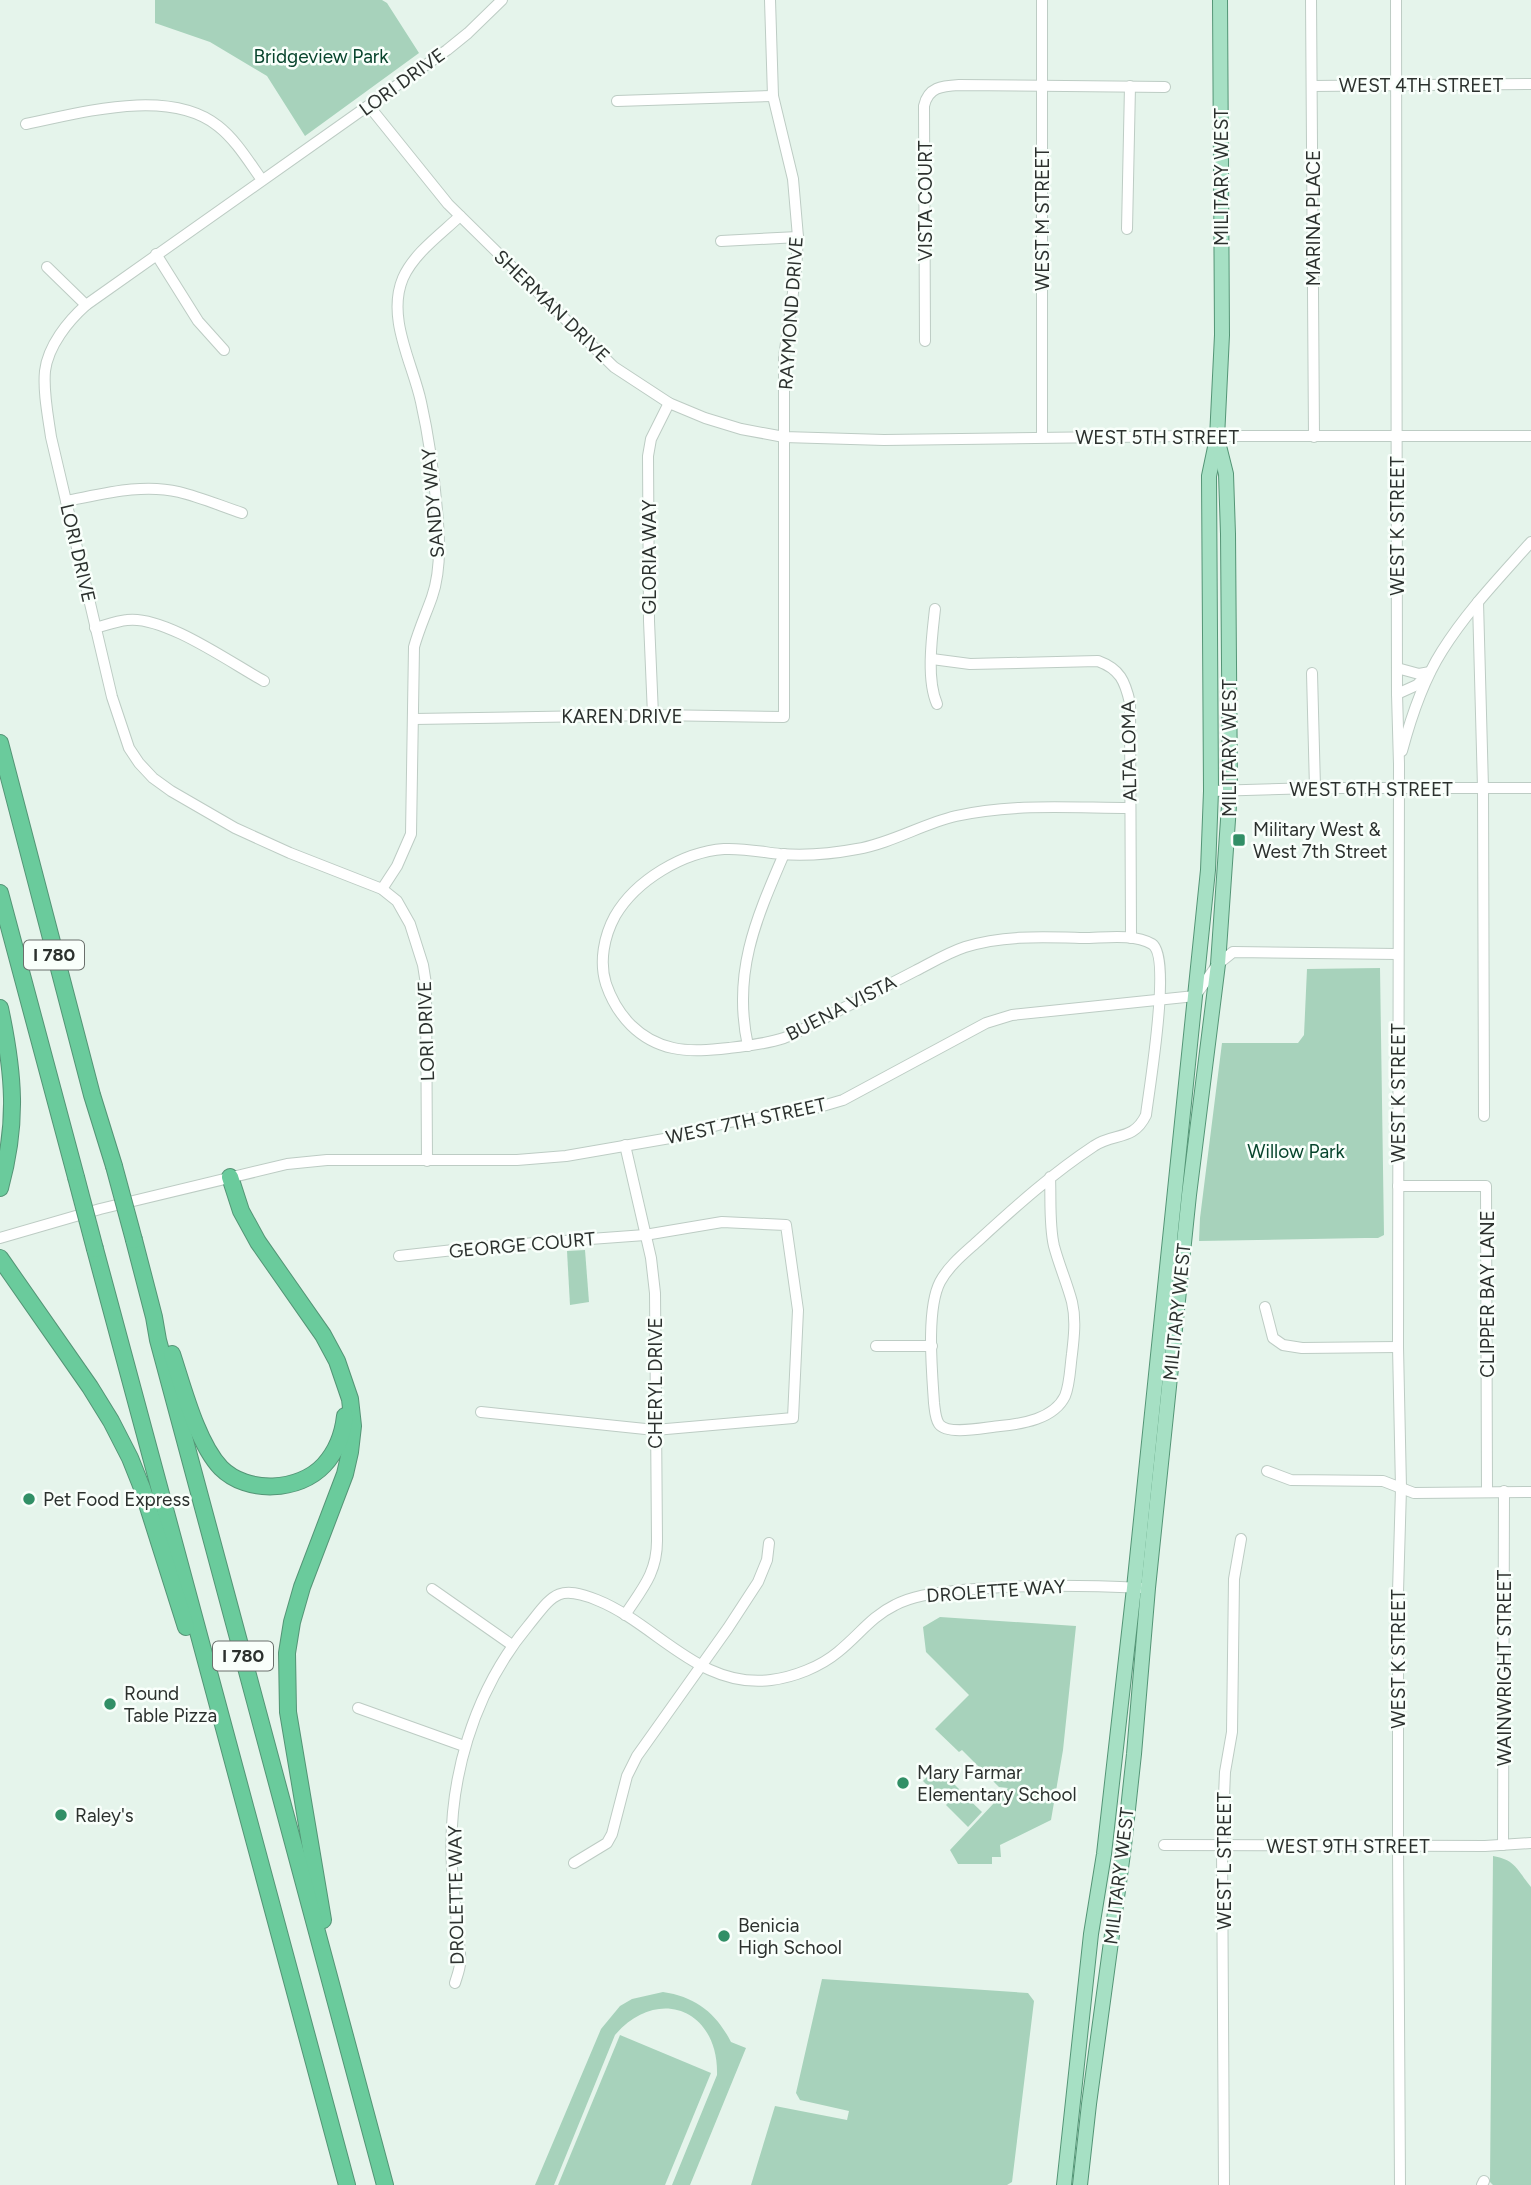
<svg xmlns="http://www.w3.org/2000/svg" width="1531" height="2185" font-family="Figtree,sans-serif">
	<style>
		.green { fill: #a7d2bb }
		.lines { fill: none; stroke-linecap: round; stroke-linejoin: round }
		.minor-casing { stroke: #bdccc4; stroke-width: 12 }
		.major-casing { stroke: #549576; stroke-width: 16 }
		.highway-casing { stroke: #549576; stroke-width: 18 }
		.minor { stroke: #fff; stroke-width: 10 }
		.major { stroke: #a6e0c4; stroke-width: 14 }
		.highway { stroke: #6acb9c; stroke-width: 16 }
		.highway-bridge-casing { stroke: #549576; stroke-width: 18; stroke-linecap: butt }
		.highway-bridge { stroke: #6acb9c; stroke-width: 16 }
		.poi-dot { fill: #318f66; stroke: #f9fffb; stroke-width: 2.5 }
		.labels { text-anchor: middle; dominant-baseline: central; stroke-width: 5; stroke-linejoin: round; paint-order: stroke }
		.shield { fill: #f9fffb; stroke: #6a6f6c; stroke-width: 2 }
		.shield-label { font-size: 18px; font-weight: bold; fill: #2c312e }
		.park-label { font-size: 19px; fill: #08452d; stroke: #f9fffb }
		.street-label { font-size: 19px; fill: #2c312e; stroke: #f9fffb }
		.poi-label { font-size: 19px; fill: #2c312e; stroke: #f9fffb; text-anchor: start }
	</style>
	<rect width="100%" height="100%" fill="#e5f4eb"/>
	<g class="green">
		<polygon points="155,0 382,0 387,3 419,53 305,136 267,76 210,42 155,23"/>
		<polygon points="1380,968 1384,1235 1378,1238 1365,1238 1199,1241 1200,1218 1222,1043 1298,1043 1304,1035 1307,969"/>
		<polygon points="585,1250 589,1302 570,1305 567,1251"/>
		<polygon points="940,1617 1076,1626 1063,1750 1051,1820 1000,1845 1001,1857 992,1857 992,1864 958,1864 950,1850 1008,1788 999,1787 962,1750 959,1752 935,1729 969,1695 926,1652 923,1627"/>
		<polygon points="937,1767 959,1789 945,1803 923,1781"/>
		<polygon points="960,1791 982,1812 968,1827 946,1805"/>
		<path d="M1493,1856c23,4 24,14 38,31v298h-38l-3,-3z"/>
		<polygon points="822,1979 1028,1993 1034,2001 1012,2182 1007,2185 751,2185 775,2106 847,2120 849,2111 800,2100 796,2093"/>
		<path d="M663,1992c33,5 53,21 68,50l15,6 -56,137h-18l45,-110c2,-65 -59,-90 -102,-40l-61,150h-19l66,-156 19,-23 12,-7z"/>
		<polygon points="620,2035 711,2073 665,2185 558,2185"/>
	</g>
	<g class="lines">
		<defs>
			<g id="minor">
				<polyline points="1311,0 1314,437"/>
				<polyline points="1396,0 1397,694 1399,764 1398,1347 1401,1488 1398,1592 1398,1846 1400,2185"/>
				<polyline points="1312,86 1531,84"/>
				<polyline points="617,101 773,96"/>
				<polyline points="369,106 448,204 614,367 669,403 705,418 741,429 784,437 884,440 1188,436 1531,436"/>
				<path d="M26,124c55,-11 143,-37 192,2 18,14 31,36 44,54"/>
				<polyline points="1127,229 1130,86"/>
				<polyline points="721,241 798,237"/>
				<polyline points="156,254 198,321 224,350"/>
				<polyline points="47,267 86,305"/>
				<path d="M925,341l-1,-235c4,-19 18,-20 35,-21l206,2"/>
				<polyline points="1042,437 1042,0"/>
				<path d="M66,501c37,-7 76,-18 113,-9 21,5 42,14 63,21"/>
				<polyline points="1478,602 1483,788 1484,1116"/>
				<path d="M935,609c-3,27 -9,70 2,95"/>
				<path d="M95,628c11,-3 22,-7 32,-8 37,-5 104,43 137,61"/>
				<path d="M932,659l38,5 128,-3c22,8 27,20 32,42l1,235"/>
				<polyline points="1397,668 1419,674 1430,672"/>
				<polyline points="1312,673 1315,788"/>
				<polyline points="1397,694 1417,685 1428,674"/>
				<polyline points="653,715 649,621 648,456 651,439 669,403"/>
				<polyline points="414,719 653,715 784,717 784,357 796,271 798,237 793,179 773,96 770,0"/>
				<path d="M1402,751c9,-34 21,-70 40,-100 25,-40 58,-74 89,-109"/>
				<polyline points="1211,791 1315,788 1531,788"/>
				<path d="M382,889l15,-23 14,-32 3,-187c5,-18 12,-33 18,-50 8,-23 8,-50 6,-74 -3,-41 -8,-81 -17,-121 -8,-38 -35,-84 -18,-124 11,-25 38,-44 57,-62"/>
				<path d="M748,1046c-16,-73 8,-127 36,-192"/>
				<path d="M427,1161l-1,-177 -3,-19 -13,-41 -13,-23 -15,-12 -92,-36 -55,-25 -64,-37 -18,-13 -14,-15 -10,-15 -17,-51 -61,-260c-3,-21 -8,-45 -6,-66 3,-25 23,-50 41,-66l361,-255 21,-17 34,-33"/>
				<path d="M1050,1177c1,22 -1,48 4,69 5,19 13,37 18,56 4,17 2,35 0,52 -2,14 -2,30 -7,42 -11,23 -43,28 -65,30 -14,1 -52,10 -61,-2 -4,-6 -4,-14 -5,-21 -2,-31 -8,-94 6,-121 9,-17 26,-30 39,-42 37,-34 74,-67 115,-94 20,-14 39,-4 52,-31 3,-26 26,-158 6,-171 -19,-11 -48,-6 -69,-6 -40,-1 -80,-3 -118,9 -18,6 -34,16 -50,24 -27,14 -54,28 -81,42 -17,9 -33,18 -50,25 -18,6 -37,8 -55,10 -18,2 -38,4 -56,0 -33,-7 -56,-32 -67,-64 -7,-22 -2,-48 9,-68 21,-36 68,-64 109,-67 19,-1 38,3 56,5 26,2 51,0 77,-5 35,-6 65,-25 99,-33 56,-13 117,-8 174,-8"/>
				<polyline points="1398,1186 1486,1186 1487,1491"/>
				<polyline points="0,1238 100,1209 287,1164 327,1160 517,1160 566,1156 670,1138 729,1122 809,1110 843,1100 986,1023 1012,1015 1195,996 1218,964 1233,952 1398,954"/>
				<polyline points="399,1256 481,1247 645,1235 722,1222 786,1225 798,1310 793,1418 655,1430 481,1412"/>
				<polyline points="1265,1307 1273,1338 1283,1345 1302,1348 1398,1347"/>
				<polyline points="876,1346 932,1346"/>
				<polyline points="1267,1471 1291,1480 1383,1481 1414,1493 1531,1492"/>
				<polyline points="432,1589 512,1645"/>
				<path d="M625,1615c17,-26 32,-42 32,-74l-2,-248 -4,-35 -26,-113"/>
				<polyline points="358,1708 464,1746"/>
				<polyline points="1164,1845 1485,1846 1531,1843"/>
				<polyline points="1503,1845 1504,1491"/>
				<polyline points="574,1863 607,1843 612,1834 627,1776 637,1756 728,1628 758,1582 767,1560 769,1543"/>
				<path d="M455,1983c2,-7 5,-14 5,-20 1,-9 -1,-18 -2,-27 -2,-23 -4,-46 -6,-68 -5,-86 21,-176 76,-242 25,-31 29,-42 69,-26 60,24 102,89 174,80 23,-3 49,-13 67,-28 20,-16 34,-36 57,-47 21,-11 44,-12 67,-15 60,-6 120,-5 180,-2"/>
				<polyline points="1224,2185 1222,1845 1225,1772 1232,1732 1234,1579 1241,1539"/>
				<polyline points="1482,2185 1484,2181"/>
			</g>
			<g id="major">
				<polyline points="1064,2185 1091,1934 1104,1854 1134,1588 1208,870 1211,791 1209,476 1217,438 1222,335 1220,0"/>
				<polyline points="1080,2185 1089,2104 1124,1846 1134,1754 1148,1588 1189,1195 1218,964 1230,791 1228,534 1226,474 1218,442"/>
			</g>
			<g id="highway">
				<polyline points="0,743 92,1095 114,1166"/>
				<polyline points="0,893 76,1177"/>
				<path d="M0,1008c14,66 18,115 0,180"/>
				<polyline points="230,1177 241,1211 258,1242 323,1335 337,1361 350,1399 353,1426 350,1452 345,1474 302,1587 292,1622 287,1653 288,1712 323,1920"/>
				<polyline points="134,1240 154,1317 158,1340 385,2185"/>
				<polyline points="95,1249 347,2185"/>
				<polyline points="0,1258 90,1387 111,1421 130,1458 142,1488 186,1627"/>
				<path d="M172,1354c11,33 25,89 49,114 26,26 78,24 103,-3 12,-13 19,-31 21,-49"/>
			</g>
		</defs>
		<use href="#minor" class="minor-casing"/>
		<use href="#major" class="major-casing"/>
		<use href="#highway" class="highway-casing"/>
		<use href="#minor" class="minor"/>
		<use href="#major" class="major"/>
		<use href="#highway" class="highway"/>
		<defs>
			<g id="highway-bridge">
				<polyline points="114,1166 134,1240"/>
				<polyline points="76,1177 95,1249"/>
			</g>
		</defs>
		<use href="#highway-bridge" class="highway-bridge-casing"/>
		<use href="#highway-bridge" class="highway-bridge"/>
	</g>
	<g class="poi-dot">
		<rect x="1232" y="833" width="14" height="14" rx="3.5"/>
		<circle cx="29" cy="1499" r="7"/>
		<circle cx="110" cy="1704" r="7"/>
		<circle cx="903" cy="1783" r="7"/>
		<circle cx="61" cy="1815" r="7"/>
		<circle cx="724" cy="1936" r="7"/>
	</g>
	<g class="labels">
		<g class="shield">
			<rect x="24" y="940.5" width="60" height="29" rx="5"/>
			<rect x="213" y="1641.5" width="60" height="29" rx="5"/>
		</g>
		<g class="shield-label">
			<text x="54" y="955">I 780</text>
			<text x="243" y="1656">I 780</text>
		</g>
		<g class="park-label">
			<text x="321" y="56">Bridgeview Park</text>
			<text x="1296" y="1151">Willow Park</text>
		</g>
		<g class="street-label">
			<text transform="translate(402 82) rotate(-36)">LORI DRIVE</text>
			<text x="1421" y="85">WEST 4TH STREET</text>
			<text transform="translate(1221 177) rotate(-90)">MILITARY WEST</text>
			<text transform="translate(925 201) rotate(-90)">VISTA COURT</text>
			<text transform="translate(1313 218) rotate(-90)">MARINA PLACE</text>
			<text transform="translate(1042 219) rotate(-90)">WEST M STREET</text>
			<text transform="translate(552 306) rotate(44)">SHERMAN DRIVE</text>
			<text transform="translate(791 313) rotate(-86)">RAYMOND DRIVE</text>
			<text x="1157" y="437">WEST 5TH STREET</text>
			<text transform="translate(433 503) rotate(-95)">SANDY WAY</text>
			<text transform="translate(1397 526) rotate(-90)">WEST K STREET</text>
			<text transform="translate(78 553) rotate(77)">LORI DRIVE</text>
			<text transform="translate(649 557) rotate(-90)">GLORIA WAY</text>
			<text x="622" y="716">KAREN DRIVE</text>
			<text transform="translate(1229 748) rotate(-90)">MILITARY WEST</text>
			<text transform="translate(1129 751) rotate(-91)">ALTA LOMA</text>
			<text x="1371" y="789">WEST 6TH STREET</text>
			<text transform="translate(841 1008) rotate(-27)">BUENA VISTA</text>
			<text transform="translate(426 1031) rotate(-92)">LORI DRIVE</text>
			<text transform="translate(1398 1093) rotate(-90)">WEST K STREET</text>
			<text transform="translate(746 1121) rotate(-12)">WEST 7TH STREET</text>
			<text transform="translate(522 1245) rotate(-5)">GEORGE COURT</text>
			<text transform="translate(1487 1294) rotate(-90)">CLIPPER BAY LANE</text>
			<text transform="translate(1177 1312) rotate(-84)">MILITARY WEST</text>
			<text transform="translate(655 1383) rotate(-90)">CHERYL DRIVE</text>
			<text transform="translate(996 1591) rotate(-4)">DROLETTE WAY</text>
			<text transform="translate(1398 1659) rotate(-90)">WEST K STREET</text>
			<text transform="translate(1504 1668) rotate(-90)">WAINWRIGHT STREET</text>
			<text x="1348" y="1846">WEST 9TH STREET</text>
			<text transform="translate(1224 1861) rotate(-90)">WEST L STREET</text>
			<text transform="translate(1119 1876) rotate(-83)">MILITARY WEST</text>
			<text transform="translate(456 1895) rotate(-91)">DROLETTE WAY</text>
		</g>
		<g class="poi-label">
			<text x="1253" y="829">Military West &amp;<tspan x="1253" dy="22">West 7th Street</tspan></text>
			<text x="43" y="1499">Pet Food Express</text>
			<text x="124" y="1693">Round<tspan x="124" dy="22">Table Pizza</tspan></text>
			<text x="917" y="1772">Mary Farmar<tspan x="917" dy="22">Elementary School</tspan></text>
			<text x="75" y="1815">Raley's</text>
			<text x="738" y="1925">Benicia<tspan x="738" dy="22">High School</tspan></text>
		</g>
	</g>
</svg>
